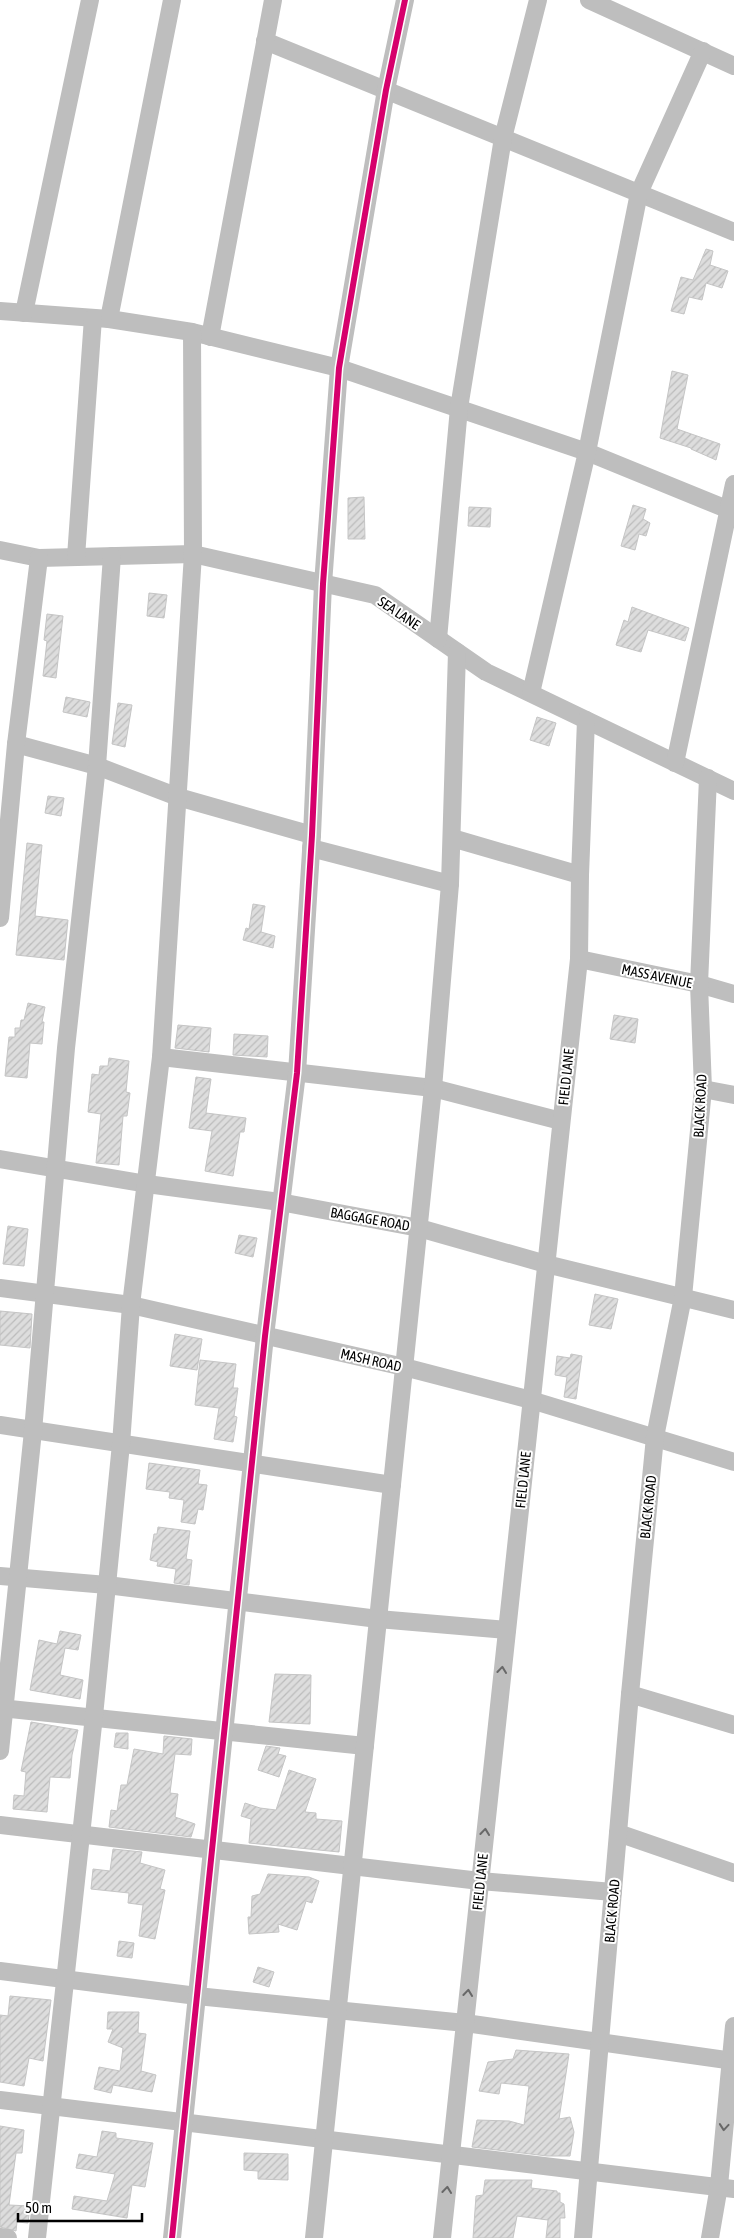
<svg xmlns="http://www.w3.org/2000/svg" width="734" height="2238" font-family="'Asap Condensed',sans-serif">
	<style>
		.building { fill: url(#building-hatch); stroke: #c5c5c5 }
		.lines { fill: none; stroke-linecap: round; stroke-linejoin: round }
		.minor { stroke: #bebebe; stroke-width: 18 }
		.cycleway-casing { stroke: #fff; stroke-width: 9 }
		.cycleway { stroke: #d6006c; stroke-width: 6 }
		.oneway { stroke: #686868 }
		.labels { text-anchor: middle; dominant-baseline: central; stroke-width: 4; stroke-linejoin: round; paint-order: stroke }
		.street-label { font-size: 14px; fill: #000; stroke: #fff }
	</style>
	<defs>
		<pattern id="building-hatch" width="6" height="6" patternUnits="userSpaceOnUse" patternTransform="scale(1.25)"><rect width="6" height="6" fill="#ddd"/><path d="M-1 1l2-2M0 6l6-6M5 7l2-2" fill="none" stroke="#bcbcbc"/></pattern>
	</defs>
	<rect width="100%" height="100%" fill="#fff"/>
	<g class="building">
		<polygon points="706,249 713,251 710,265 728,271 722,288 706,283 702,300 689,297 684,314 671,311 681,277 693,280"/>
		<polygon points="672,371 688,375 677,429 720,444 716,460 691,449 691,448 660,438"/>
		<polygon points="364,497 365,539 348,539 348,498"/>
		<polygon points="633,505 646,509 643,519 650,523 646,536 639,534 635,550 621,546"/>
		<polygon points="469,507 491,508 490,527 468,526"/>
		<polygon points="149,593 167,595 164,618 147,616"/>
		<polygon points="632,607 689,628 685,641 648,630 641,652 616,645 624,620 628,622"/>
		<polygon points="47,614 63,616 56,678 43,676 47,641 44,640"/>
		<polygon points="66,697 90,702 87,717 63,712"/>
		<polygon points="118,703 132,705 125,747 112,744"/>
		<polygon points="537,717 556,723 549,746 530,740"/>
		<polygon points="48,796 64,798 61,816 45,813"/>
		<polygon points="27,843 42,845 35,916 68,920 64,960 16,955"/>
		<polygon points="253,904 265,906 261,932 275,936 273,948 243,940 246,928 249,929"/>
		<polygon points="28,1003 45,1007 42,1022 44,1022 42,1044 30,1043 27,1078 5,1076 9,1037 15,1037 15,1028 20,1028 21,1020 24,1020"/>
		<polygon points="614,1015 638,1019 635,1043 610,1039"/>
		<polygon points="178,1025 211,1028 209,1052 175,1048"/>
		<polygon points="234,1034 268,1036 267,1057 233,1055"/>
		<polygon points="109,1058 129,1061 126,1092 130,1093 127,1116 123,1116 119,1165 96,1163 101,1114 88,1112 92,1074 99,1075 100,1066 108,1066"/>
		<polygon points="196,1077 211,1079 206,1113 246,1118 244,1132 240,1132 233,1176 205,1171 212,1131 189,1128"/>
		<polygon points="8,1226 28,1229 24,1266 3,1264"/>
		<polygon points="239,1235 257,1238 253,1257 235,1253"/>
		<polygon points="595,1294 618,1299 611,1329 589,1325"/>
		<polygon points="0,1311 32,1314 30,1348 0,1345"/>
		<polygon points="175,1334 202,1339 197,1370 170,1366"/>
		<polygon points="571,1354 582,1356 576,1399 564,1397 567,1377 555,1375 557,1356 570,1358"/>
		<polygon points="200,1360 236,1364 233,1388 238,1388 234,1416 237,1417 233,1442 214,1439 219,1408 195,1405"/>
		<polygon points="149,1463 200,1470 198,1484 207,1485 203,1510 198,1509 195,1524 181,1522 184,1500 169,1498 170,1492 146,1489"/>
		<polygon points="158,1527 190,1531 186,1559 192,1560 189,1585 174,1583 176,1569 157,1566 158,1562 150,1560 154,1534 157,1534"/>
		<polygon points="60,1631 81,1635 78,1650 65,1648 60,1675 83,1680 80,1699 30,1690 39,1640 57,1644"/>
		<polygon points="275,1674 311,1675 310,1724 269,1722"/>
		<polygon points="31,1722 78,1730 72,1755 70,1778 50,1777 47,1812 13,1809 14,1795 24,1796 26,1772 21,1771"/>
		<polygon points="116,1733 128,1733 128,1749 114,1747"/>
		<polygon points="164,1736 192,1739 191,1755 175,1754 170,1793 178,1794 175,1817 195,1824 191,1837 109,1827 111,1810 117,1811 121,1785 127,1785 134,1749 163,1754"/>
		<polygon points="266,1746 280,1748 278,1754 286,1756 279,1777 258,1770"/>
		<polygon points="289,1770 316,1779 305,1812 316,1813 316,1819 342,1821 339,1852 249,1843 251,1819 241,1816 245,1803 260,1808 276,1810"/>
		<polygon points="113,1849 142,1852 140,1863 165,1870 160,1889 165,1890 155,1939 139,1936 143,1905 128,1903 129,1893 91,1889 93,1869 110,1871"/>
		<polygon points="268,1874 309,1877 319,1881 312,1903 306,1901 297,1930 278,1924 279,1932 249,1934 248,1917 251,1917 252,1896 260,1894"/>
		<polygon points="119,1941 134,1943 132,1958 117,1956"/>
		<polygon points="258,1967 274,1972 269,1987 253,1982"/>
		<polygon points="10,1996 51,2000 43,2061 29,2058 24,2086 0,2082 0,2015 8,2016"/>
		<polygon points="108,2012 139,2012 138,2033 146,2034 141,2071 156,2075 152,2092 113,2085 111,2093 94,2089 99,2067 120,2071 123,2048 108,2042 113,2029 107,2029"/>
		<polygon points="516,2050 569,2054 559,2119 570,2117 574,2132 570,2156 547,2156 472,2147 477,2120 509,2121 524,2125 529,2086 501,2083 499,2094 479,2091 488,2062 513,2059"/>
		<polygon points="0,2126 24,2130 22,2153 16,2153 9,2205 30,2206 28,2223 17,2222 16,2231 0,2227"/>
		<polygon points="102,2131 116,2133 116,2138 153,2143 145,2187 132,2185 127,2218 72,2209 74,2196 107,2201 115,2174 76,2168 79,2154 97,2157"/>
		<polygon points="244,2153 288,2154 288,2180 258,2179 258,2171 244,2170"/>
		<polygon points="485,2180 532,2180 531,2188 557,2191 557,2193 560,2193 560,2202 564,2204 565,2218 560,2218 560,2238 546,2238 548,2220 517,2216 513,2238 473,2238 476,2196 483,2195"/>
	</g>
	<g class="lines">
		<g class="minor">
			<polyline points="589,0 734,66"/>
			<polyline points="265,41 734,232"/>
			<polyline points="0,311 109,319 192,332 339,368 587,452 734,512"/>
			<polyline points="24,313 90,0"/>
			<polyline points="109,319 172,0"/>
			<polyline points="210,337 273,0"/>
			<polyline points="0,550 39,558 193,554 375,595 486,672 734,791"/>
			<polyline points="76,557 93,318"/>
			<polyline points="438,639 459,408 503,138 538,0"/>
			<polyline points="531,693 587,452 639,193 703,51"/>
			<polyline points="16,744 97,766 178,797 312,835"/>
			<polyline points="675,763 734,484"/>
			<polyline points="452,838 580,875"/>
			<polyline points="311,848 450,884"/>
			<polyline points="0,918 16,744 39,558"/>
			<polyline points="579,959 699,984 734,994"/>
			<polyline points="161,1057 433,1088 561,1121"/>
			<polyline points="703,1089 734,1095"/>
			<polyline points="0,1159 147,1184 280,1202 419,1228 546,1264 734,1310"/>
			<polyline points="0,1288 131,1305 404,1367 531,1400 734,1462"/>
			<polyline points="0,1425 392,1485"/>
			<polyline points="0,1576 107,1585 378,1619 507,1630"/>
			<polyline points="630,1694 734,1725"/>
			<polyline points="0,1708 365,1746"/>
			<polyline points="0,1751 33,1431 66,1048 97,766 112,556"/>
			<polyline points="0,1825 480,1881 613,1892"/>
			<polyline points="618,1833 734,1873"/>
			<polyline points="0,1971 197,1996 465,2023 734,2061"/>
			<polyline points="0,2100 734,2189"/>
			<polyline points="0,2237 8,2238"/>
			<polyline points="37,2238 94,1716 121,1444 131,1305 161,1057 193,554 192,332"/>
			<polyline points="172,2238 265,1336 297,1073 312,835 323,584 339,368 386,90 405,0"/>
			<polyline points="314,2238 433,1088 450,884 457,652"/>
			<polyline points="442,2238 579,959 580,875 586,720"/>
			<polyline points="583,2238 630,1694 655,1437 683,1297 703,1089 699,984 708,778"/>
			<polyline points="710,2238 719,2186 734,2026"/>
		</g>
		<defs>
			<polyline id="cycleway" points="172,2238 265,1336 297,1073 312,835 323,584 339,368 386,90 405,0"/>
		</defs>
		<use href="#cycleway" class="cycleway-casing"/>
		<use href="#cycleway" class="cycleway"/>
	</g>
	<defs><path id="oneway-chevron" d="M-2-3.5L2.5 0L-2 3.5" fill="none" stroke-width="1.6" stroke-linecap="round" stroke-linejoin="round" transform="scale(1.25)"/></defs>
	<g class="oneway">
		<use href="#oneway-chevron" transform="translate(502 1670) rotate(-84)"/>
		<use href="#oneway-chevron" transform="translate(485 1832) rotate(-84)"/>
		<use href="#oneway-chevron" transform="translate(468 1993) rotate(-84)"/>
		<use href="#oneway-chevron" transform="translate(724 2127) rotate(95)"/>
		<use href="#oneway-chevron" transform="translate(447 2190) rotate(-84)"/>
	</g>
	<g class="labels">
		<g class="street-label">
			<text transform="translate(399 613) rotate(34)">SEA LANE</text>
			<text transform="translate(657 976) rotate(12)">MASS AVENUE</text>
			<text transform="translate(566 1077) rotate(-84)">FIELD LANE</text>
			<text transform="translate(700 1106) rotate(-87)">BLACK ROAD</text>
			<text transform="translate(370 1219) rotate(10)">BAGGAGE ROAD</text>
			<text transform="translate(371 1360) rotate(13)">MASH ROAD</text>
			<text transform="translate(523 1480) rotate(-84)">FIELD LANE</text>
			<text transform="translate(648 1507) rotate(-84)">BLACK ROAD</text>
			<text transform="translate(480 1882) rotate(-84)">FIELD LANE</text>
			<text transform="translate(612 1911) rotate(-85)">BLACK ROAD</text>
		</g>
	</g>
	<path d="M18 2213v8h124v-8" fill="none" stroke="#000000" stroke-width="2.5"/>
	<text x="25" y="2213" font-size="15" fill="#000000" stroke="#ffffff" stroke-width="4" paint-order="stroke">50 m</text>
</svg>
